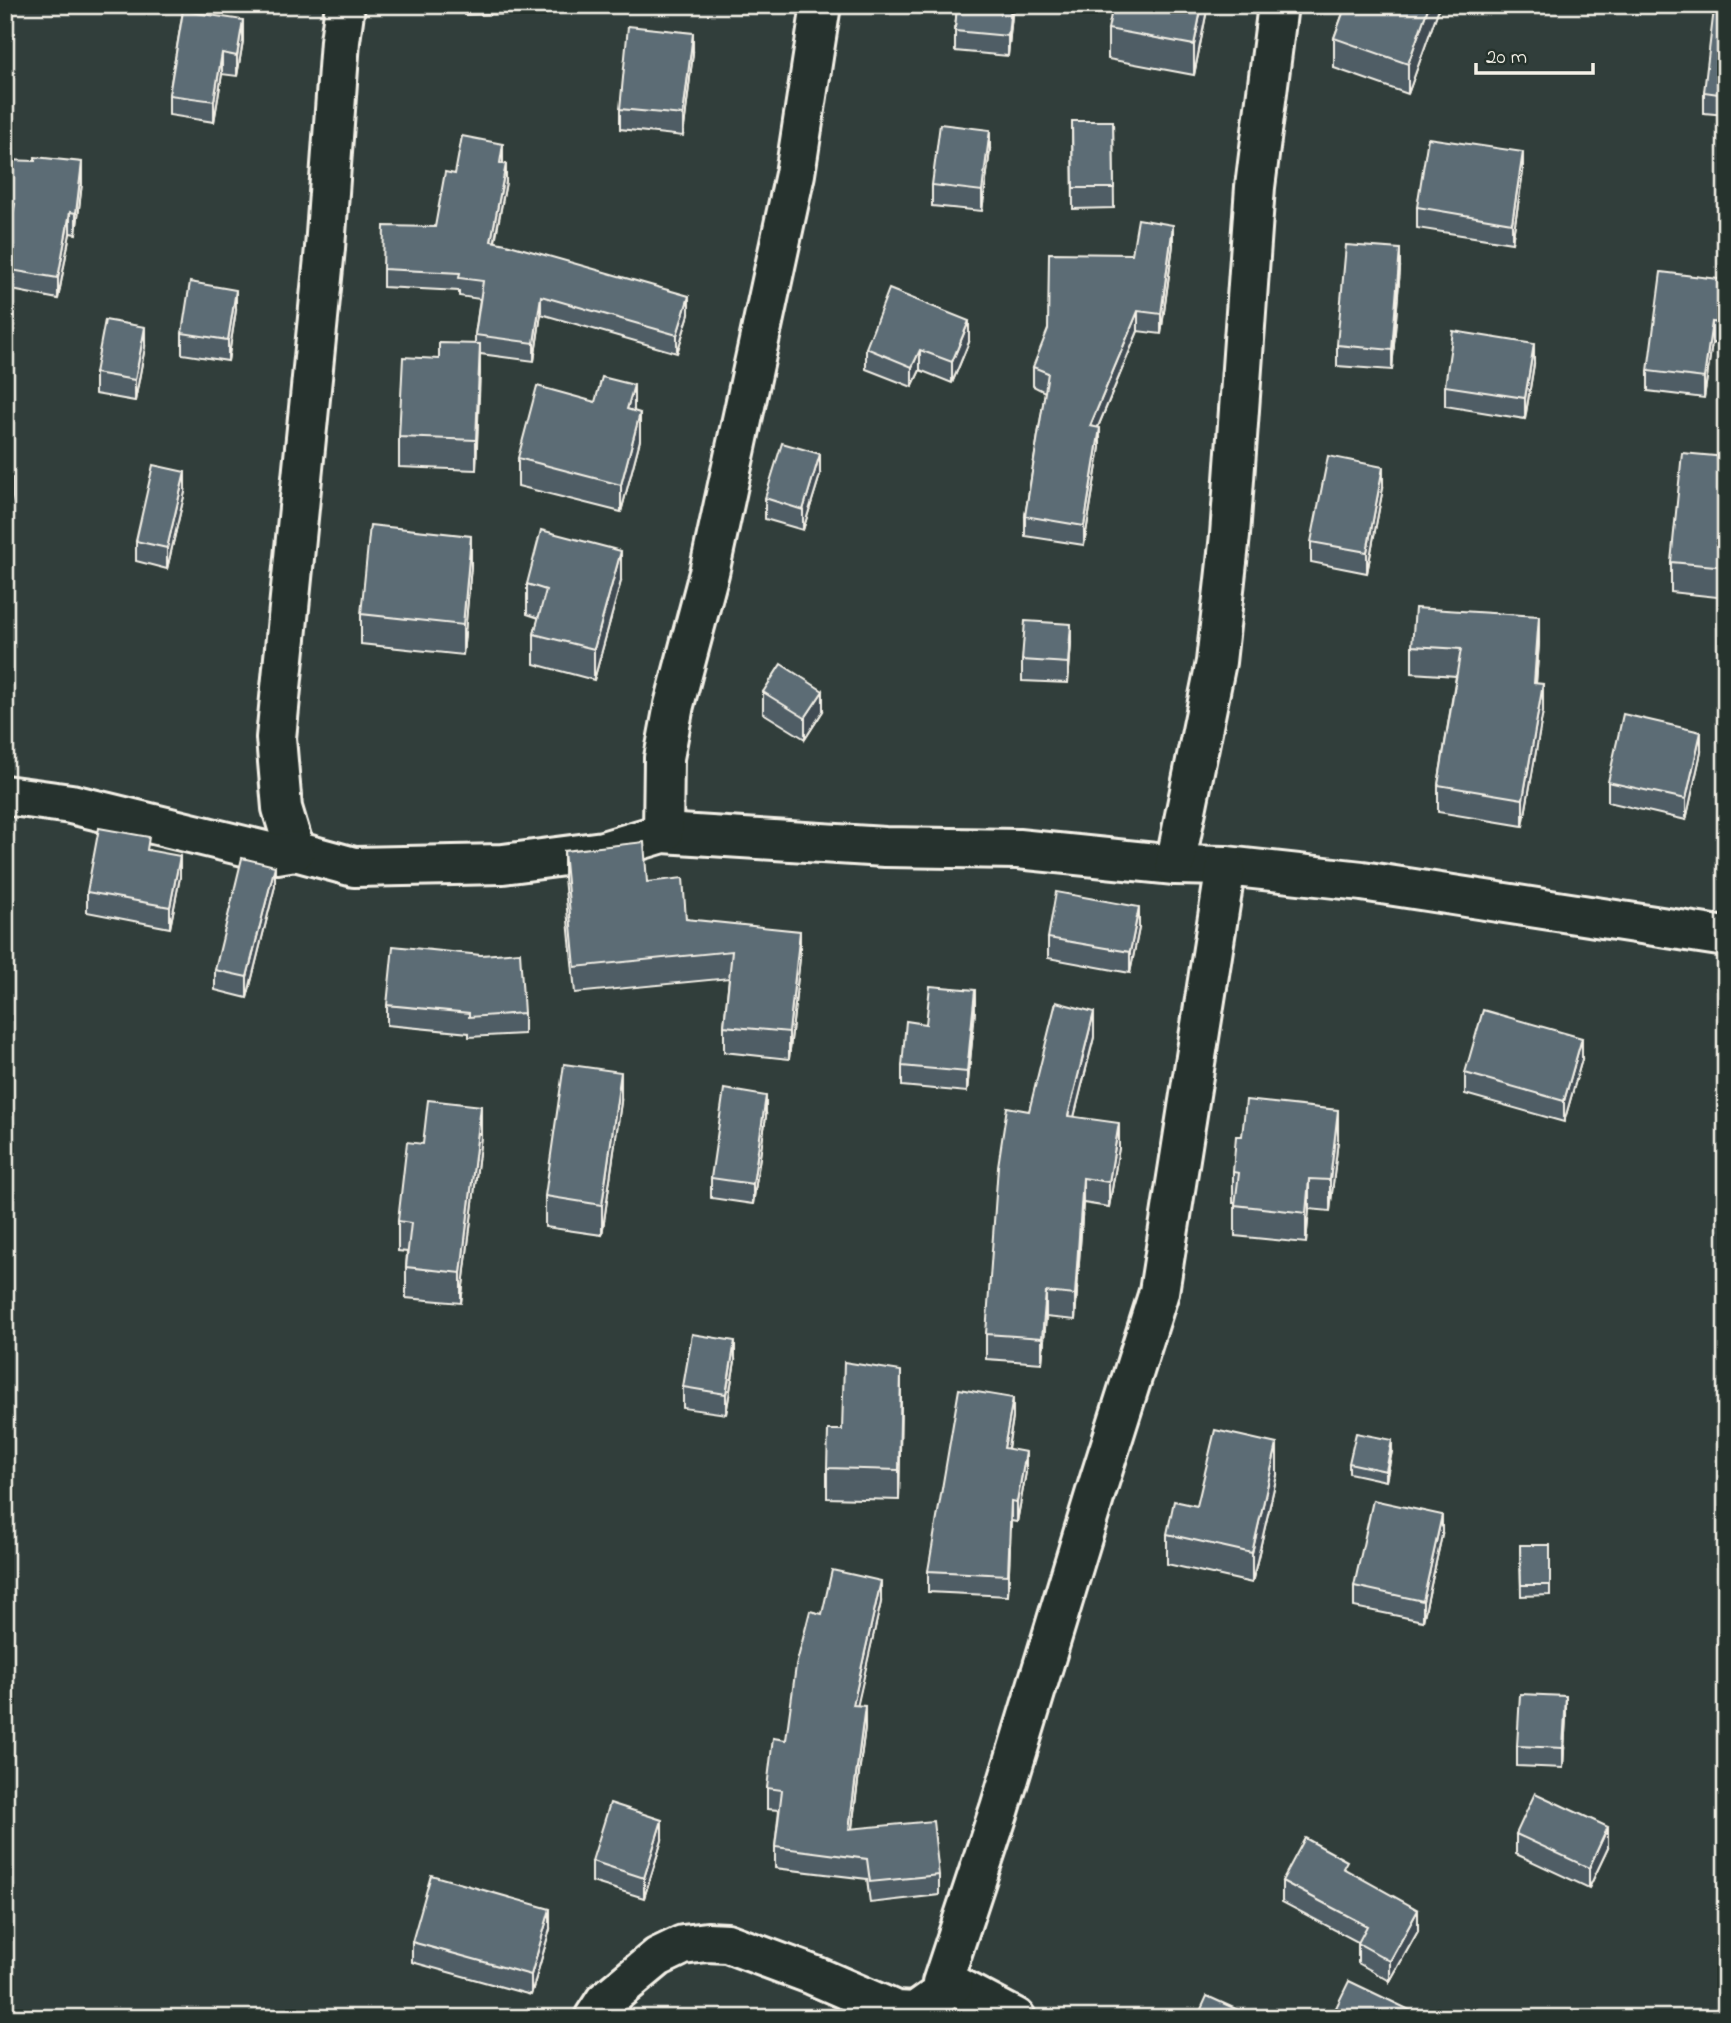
<svg xmlns="http://www.w3.org/2000/svg" width="1731" height="2023" font-family="'Indie Flower',sans-serif">
	<style>
		.lines { fill: none; stroke-linecap: round; stroke-linejoin: round }
		.minor-casing { stroke: #f4f1e8; stroke-width: 44 }
		.minor { stroke: #26332d; stroke-width: 38 }
		.wall { fill: #4f5d65; stroke: #f4f1e8; stroke-width: 2 }
		.shaded-wall { fill: #404c52; stroke: #f4f1e8; stroke-width: 2 }
		.building { fill: #5c6c75; stroke: #f4f1e8; stroke-width: 2 }
	</style>
	<rect width="100%" height="100%" fill="#313e3b"/>
	<filter id="ink" filterUnits="userSpaceOnUse"><feTurbulence type="fractalNoise" baseFrequency=".0143" numOctaves="2"/><feDisplacementMap in="SourceGraphic" scale="14" xChannelSelector="R" yChannelSelector="G"/><feConvolveMatrix kernelMatrix="1 2 1 2 8 2 1 2 1" color-interpolation-filters="sRGB"/></filter>
	<g filter="url(#ink)">
		<g class="lines">
			<defs>
				<g id="minor">
					<polyline points="345,5 340,41 325,248 276,738 282,808 295,851 354,867 503,864 603,851 663,833 885,847 1018,849 1175,865 1226,866 1362,881 1726,937"/>
					<polyline points="5,795 71,804 277,854 295,851"/>
					<polyline points="663,833 664,758 674,705 709,573 795,174 821,5"/>
					<polyline points="1175,865 1216,662 1230,535 1255,187 1278,5"/>
					<polyline points="953,1985 1016,2018"/>
					<polyline points="594,2018 605,2001 658,1957 683,1945 707,1942 727,1943 813,1975 896,2011 915,2012 953,1985 942,1983 1000,1808 1098,1485 1159,1292 1226,866"/>
				</g>
			</defs>
			<use href="#minor" class="minor-casing"/>
			<use href="#minor" class="minor"/>
		</g>
		<g class="wall">
			<polygon points="465,5 524,5 524,14 465,15"/>
			<polygon points="957,5 1013,5 1008,56 955,51 955,31"/>
			<polygon points="1208,5 1194,75 1108,59 1108,29"/>
			<polygon points="1346,5 1440,5 1408,94 1334,68 1334,38"/>
			<polygon points="1726,10 1726,115 1704,113 1704,92"/>
			<polygon points="183,11 243,41 237,76 222,74 214,122 169,115 169,95"/>
			<polygon points="693,53 683,136 620,129 620,109"/>
			<polygon points="1072,121 1113,121 1114,208 1073,209"/>
			<polygon points="990,150 982,211 932,206 932,185"/>
			<polygon points="5,160 82,183 76,234 70,233 58,299 12,290 12,305 9,323 11,353 5,387 5,255 11,224 5,223"/>
			<polygon points="503,163 506,182 495,242 689,314 677,353 541,314 534,361 480,354 476,470 399,467 399,437 439,359 475,344 475,335 480,299 459,296 459,291 383,287 383,269 435,227 455,174"/>
			<polygon points="1523,172 1512,243 1417,228 1417,207"/>
			<polygon points="1173,245 1161,334 1138,331 1098,427 1100,447 1084,545 1025,536 1025,516 1045,392 1033,386 1033,367 1132,254"/>
			<polygon points="1400,269 1392,370 1337,366 1337,345"/>
			<polygon points="1726,280 1726,345 1712,343 1704,398 1648,391 1648,371"/>
			<polygon points="236,310 228,361 182,354 182,333"/>
			<polygon points="969,342 952,383 920,370 912,387 866,369 866,348"/>
			<polygon points="145,347 135,401 95,394 95,373"/>
			<polygon points="1534,364 1525,419 1445,406 1445,386"/>
			<polygon points="595,402 634,411 640,440 621,512 518,486 518,458"/>
			<polygon points="1726,457 1726,598 1671,592 1671,562"/>
			<polygon points="820,475 803,530 765,519 765,498"/>
			<polygon points="1383,488 1367,573 1311,562 1311,542"/>
			<polygon points="185,492 167,569 136,561 136,541"/>
			<polygon points="471,566 463,655 361,644 361,614"/>
			<polygon points="621,581 594,680 534,664 534,634 539,618 527,614 527,584"/>
			<polygon points="1539,643 1536,683 1543,711 1523,826 1438,812 1438,785 1456,676 1412,673 1412,646"/>
			<polygon points="1071,644 1068,683 1022,681 1022,660"/>
			<polygon points="763,692 823,711 805,739 763,713"/>
			<polygon points="1701,752 1686,820 1608,802 1608,782"/>
			<polygon points="149,850 180,877 170,928 87,912 87,892"/>
			<polygon points="564,851 647,882 686,919 800,958 789,1059 724,1052 724,1026 729,978 575,993 564,878"/>
			<polygon points="275,886 247,998 215,990 215,970"/>
			<polygon points="1139,928 1130,973 1048,958 1048,938"/>
			<polygon points="387,1005 524,1013 524,1034 469,1037 469,1033 387,1025"/>
			<polygon points="975,1011 967,1092 902,1086 902,1066 926,1024"/>
			<polygon points="1094,1037 1074,1117 1119,1148 1109,1207 1083,1203 1075,1320 1046,1317 1042,1363 986,1359 986,1334 1029,1111"/>
			<polygon points="1582,1059 1564,1122 1465,1094 1465,1073"/>
			<polygon points="621,1102 602,1235 545,1227 545,1196"/>
			<polygon points="766,1116 753,1204 711,1198 711,1178"/>
			<polygon points="481,1136 461,1303 406,1298 406,1267 407,1252 398,1251 398,1221 423,1144"/>
			<polygon points="1338,1140 1330,1211 1309,1209 1306,1243 1235,1236 1235,1203 1233,1203 1233,1172"/>
			<polygon points="735,1361 726,1414 683,1408 683,1387"/>
			<polygon points="901,1401 899,1500 827,1498 827,1468 842,1430"/>
			<polygon points="1013,1418 1008,1449 1026,1472 1017,1522 1011,1521 1008,1596 928,1592 928,1571"/>
			<polygon points="1392,1451 1386,1481 1349,1473 1349,1463"/>
			<polygon points="1277,1475 1252,1583 1167,1564 1167,1534 1197,1506"/>
			<polygon points="1442,1535 1423,1621 1354,1607 1354,1586"/>
			<polygon points="1520,1545 1550,1545 1550,1595 1521,1596"/>
			<polygon points="881,1602 857,1705 865,1727 852,1829 939,1875 939,1895 870,1903 867,1879 775,1868 775,1847 779,1810 767,1809 767,1788 786,1740 822,1614"/>
			<polygon points="1566,1717 1563,1768 1517,1766 1517,1746"/>
			<polygon points="1516,1834 1608,1848 1589,1888 1516,1854"/>
			<polygon points="662,1840 644,1898 592,1882 592,1861"/>
			<polygon points="1347,1871 1418,1931 1390,1981 1358,1963 1358,1942 1282,1902 1282,1881"/>
			<polygon points="550,1929 531,1995 412,1962 412,1942"/>
		</g>
		<g class="shaded-wall">
			<polygon points="1011,5 1013,5 1008,56 1008,36"/>
			<polygon points="1202,5 1208,5 1194,75 1194,45"/>
			<polygon points="1429,5 1440,5 1408,94 1408,64"/>
			<polygon points="243,20 243,41 237,76 237,56"/>
			<polygon points="693,33 693,53 683,136 683,115"/>
			<polygon points="222,53 222,74 214,122 214,101"/>
			<polygon points="990,130 990,150 982,211 982,191"/>
			<polygon points="503,144 503,162 500,181 500,163"/>
			<polygon points="1523,152 1523,172 1512,243 1512,223"/>
			<polygon points="82,162 82,183 76,234 76,213"/>
			<polygon points="506,164 506,182 491,260 491,241"/>
			<polygon points="70,212 70,233 58,299 58,278"/>
			<polygon points="1173,225 1173,245 1161,334 1161,314"/>
			<polygon points="1400,249 1400,269 1392,370 1392,350"/>
			<polygon points="12,275 12,305 5,351 5,320"/>
			<polygon points="236,290 236,310 228,361 228,340"/>
			<polygon points="541,296 541,314 534,361 534,343"/>
			<polygon points="689,296 689,314 677,353 677,335"/>
			<polygon points="1138,311 1138,331 1090,446 1090,426"/>
			<polygon points="969,321 969,342 952,383 952,362"/>
			<polygon points="1712,322 1712,343 1704,398 1704,378"/>
			<polygon points="11,323 11,353 5,387 5,357"/>
			<polygon points="145,327 145,347 135,401 135,380"/>
			<polygon points="480,344 480,374 476,470 476,440"/>
			<polygon points="1534,344 1534,364 1525,419 1525,398"/>
			<polygon points="920,350 920,370 912,387 912,367"/>
			<polygon points="634,385 634,413 627,409"/>
			<polygon points="640,413 640,440 621,512 621,485"/>
			<polygon points="1100,428 1100,447 1084,545 1084,526"/>
			<polygon points="820,454 820,475 803,530 803,510"/>
			<polygon points="1383,467 1383,488 1367,573 1367,552"/>
			<polygon points="185,472 185,492 167,569 167,548"/>
			<polygon points="12,478 12,498 5,541 5,521"/>
			<polygon points="471,536 471,566 463,655 463,625"/>
			<polygon points="621,551 621,581 594,680 594,649"/>
			<polygon points="1539,616 1539,643 1534,710 1534,683"/>
			<polygon points="1071,624 1071,644 1068,683 1068,663"/>
			<polygon points="1543,684 1543,711 1523,826 1523,799"/>
			<polygon points="823,691 823,711 805,739 805,718"/>
			<polygon points="1701,732 1701,752 1686,820 1686,799"/>
			<polygon points="180,856 180,877 170,928 170,907"/>
			<polygon points="275,866 275,886 247,998 247,977"/>
			<polygon points="1139,907 1139,928 1130,973 1130,952"/>
			<polygon points="800,931 800,958 789,1059 789,1032"/>
			<polygon points="975,990 975,1011 967,1092 967,1072"/>
			<polygon points="1094,1012 1094,1037 1068,1141 1068,1116"/>
			<polygon points="1582,1038 1582,1059 1564,1122 1564,1101"/>
			<polygon points="621,1072 621,1102 602,1235 602,1205"/>
			<polygon points="766,1096 766,1116 753,1204 753,1184"/>
			<polygon points="481,1106 481,1136 461,1303 461,1273"/>
			<polygon points="1338,1110 1338,1140 1330,1211 1330,1180"/>
			<polygon points="1119,1123 1119,1148 1109,1207 1109,1182"/>
			<polygon points="1083,1178 1083,1203 1075,1320 1075,1295"/>
			<polygon points="1309,1179 1309,1209 1306,1243 1306,1213"/>
			<polygon points="1046,1292 1046,1317 1042,1363 1042,1338"/>
			<polygon points="735,1341 735,1361 726,1414 726,1394"/>
			<polygon points="901,1371 901,1401 899,1500 899,1470"/>
			<polygon points="1013,1398 1013,1418 1004,1469 1004,1448"/>
			<polygon points="1392,1440 1392,1451 1386,1481 1386,1471"/>
			<polygon points="1277,1444 1277,1475 1252,1583 1252,1553"/>
			<polygon points="1026,1452 1026,1472 1017,1522 1017,1502"/>
			<polygon points="1011,1501 1011,1521 1008,1596 1008,1575"/>
			<polygon points="1442,1515 1442,1535 1423,1621 1423,1601"/>
			<polygon points="881,1581 881,1602 853,1725 853,1705"/>
			<polygon points="1566,1696 1566,1717 1563,1768 1563,1748"/>
			<polygon points="865,1706 865,1727 849,1850 849,1829"/>
			<polygon points="662,1820 662,1840 644,1898 644,1878"/>
			<polygon points="1608,1827 1608,1848 1589,1888 1589,1868"/>
			<polygon points="550,1909 550,1929 531,1995 531,1975"/>
			<polygon points="1418,1910 1418,1931 1390,1981 1390,1961"/>
		</g>
		<g class="building">
			<polygon points="957,5 1011,5 1008,36 955,31"/>
			<polygon points="1113,5 1202,5 1194,45 1108,29"/>
			<polygon points="1346,5 1429,5 1408,64 1334,38"/>
			<polygon points="1714,9 1726,10 1726,95 1704,92"/>
			<polygon points="183,11 243,20 237,56 222,53 214,101 169,95"/>
			<polygon points="628,26 693,33 683,115 620,109"/>
			<polygon points="1072,121 1113,121 1114,188 1073,188"/>
			<polygon points="940,124 990,130 982,191 932,185"/>
			<polygon points="462,136 503,144 500,163 506,164 491,241 506,244 689,296 677,335 541,296 534,343 475,335 483,281 459,278 460,273 383,269 384,226 435,227 445,172 455,174"/>
			<polygon points="1428,138 1523,152 1512,223 1417,207"/>
			<polygon points="35,157 82,162 76,213 70,212 58,278 5,269 5,255 15,204 5,203 5,160 35,161"/>
			<polygon points="1138,219 1173,225 1161,314 1138,311 1090,426 1100,428 1084,526 1025,516 1048,373 1033,367 1048,329 1049,253 1132,254"/>
			<polygon points="1346,245 1400,249 1392,350 1337,345"/>
			<polygon points="1661,272 1726,280 1726,324 1712,322 1704,378 1648,371"/>
			<polygon points="5,274 12,275 5,320"/>
			<polygon points="190,282 236,290 228,340 182,333"/>
			<polygon points="889,289 969,321 952,362 920,350 912,367 866,348"/>
			<polygon points="105,320 145,327 135,380 95,373"/>
			<polygon points="5,322 11,323 5,357"/>
			<polygon points="1453,331 1534,344 1525,398 1445,386"/>
			<polygon points="439,343 480,344 476,440 399,437 403,357 439,359"/>
			<polygon points="602,377 634,385 627,409 640,413 621,485 518,458 537,386 595,402"/>
			<polygon points="782,443 820,454 803,510 765,498"/>
			<polygon points="1682,453 1726,457 1726,567 1671,562"/>
			<polygon points="1328,456 1383,467 1367,552 1311,542"/>
			<polygon points="153,465 185,472 167,548 136,541"/>
			<polygon points="5,477 12,478 5,521"/>
			<polygon points="370,525 471,536 463,625 361,614"/>
			<polygon points="541,530 621,551 594,649 534,634 546,590 527,584"/>
			<polygon points="1415,608 1539,616 1534,683 1543,684 1523,799 1438,785 1461,649 1412,646"/>
			<polygon points="1025,621 1071,624 1068,663 1022,660"/>
			<polygon points="781,664 823,691 805,718 763,692"/>
			<polygon points="1623,714 1701,732 1686,799 1608,782"/>
			<polygon points="99,828 149,837 147,850 180,856 170,907 87,892"/>
			<polygon points="644,842 647,882 683,878 686,919 800,931 789,1032 724,1026 732,951 575,967 564,851"/>
			<polygon points="242,858 275,866 247,977 215,970"/>
			<polygon points="1056,892 1139,907 1130,952 1048,938"/>
			<polygon points="393,946 481,955 520,952 524,1013 469,1017 469,1013 387,1005"/>
			<polygon points="930,986 975,990 967,1072 902,1066 906,1021 926,1024"/>
			<polygon points="1056,1002 1094,1012 1068,1116 1119,1123 1109,1182 1083,1178 1075,1295 1046,1292 1042,1338 986,1334 998,1166 1007,1107 1029,1111"/>
			<polygon points="1483,1010 1582,1038 1564,1101 1465,1073"/>
			<polygon points="564,1064 621,1072 602,1205 545,1196"/>
			<polygon points="724,1089 766,1096 753,1184 711,1178"/>
			<polygon points="428,1100 481,1106 461,1273 406,1267 411,1223 398,1221 407,1142 423,1144"/>
			<polygon points="1246,1100 1338,1110 1330,1180 1309,1179 1306,1213 1235,1205 1239,1173 1233,1172 1236,1136 1242,1136"/>
			<polygon points="692,1334 735,1341 726,1394 683,1387"/>
			<polygon points="844,1362 901,1371 899,1470 827,1468 828,1430 842,1430"/>
			<polygon points="959,1389 1013,1398 1004,1448 1026,1452 1017,1502 1011,1501 1008,1575 928,1571"/>
			<polygon points="1215,1430 1277,1444 1252,1553 1167,1534 1174,1501 1197,1506"/>
			<polygon points="1356,1433 1392,1440 1386,1471 1349,1463"/>
			<polygon points="1373,1500 1442,1515 1423,1601 1354,1586"/>
			<polygon points="1520,1545 1550,1545 1550,1585 1521,1585"/>
			<polygon points="832,1570 881,1581 853,1705 865,1706 849,1829 933,1821 939,1875 870,1882 867,1859 775,1847 782,1790 767,1788 773,1738 786,1740 796,1666 810,1611 822,1614"/>
			<polygon points="1520,1694 1566,1696 1563,1748 1517,1746"/>
			<polygon points="1535,1793 1608,1827 1589,1868 1516,1834"/>
			<polygon points="610,1803 662,1820 644,1878 592,1861"/>
			<polygon points="1305,1838 1347,1861 1343,1868 1418,1910 1390,1961 1358,1943 1367,1926 1282,1881"/>
			<polygon points="431,1875 550,1909 531,1975 412,1942"/>
			<polygon points="1349,1981 1418,2014 1416,2018 1331,2018"/>
			<polygon points="1207,1996 1256,2018 1197,2018"/>
		</g>
	</g>
	<rect width="1731" height="2023" fill="none" stroke="#26332d" stroke-width="28"/>
	<rect x="14" y="14" width="1703" height="1995" fill="none" stroke="#f4f1e8" stroke-width="2.5" filter="url(#ink)"/>
	<path d="M1476 63v10h117v-10" fill="none" stroke="#f4f1e8" stroke-width="3.5"/>
	<text x="1486" y="63" font-size="21" fill="#f4f1e8" stroke="#26332d" stroke-width="5" paint-order="stroke">20 m</text>
</svg>
